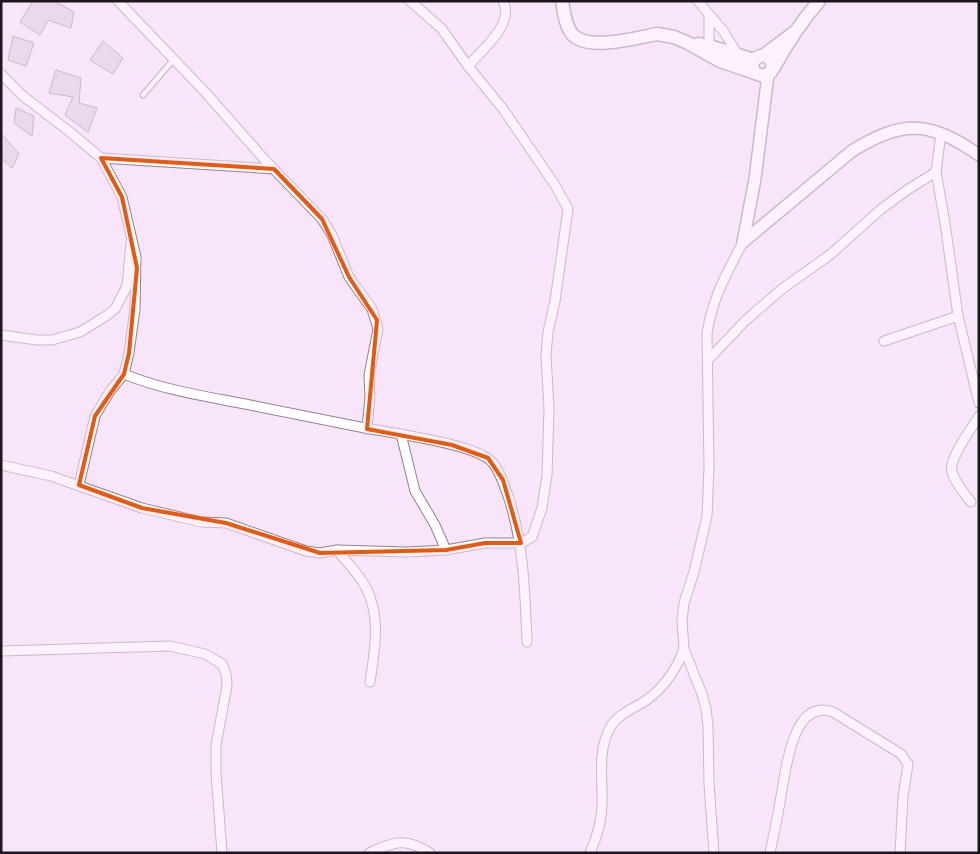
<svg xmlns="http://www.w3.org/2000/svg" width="980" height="854" font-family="'PT Sans',sans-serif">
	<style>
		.building { fill: #dbc8db; stroke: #928092 }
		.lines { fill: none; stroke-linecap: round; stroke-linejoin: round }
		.service-casing { stroke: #928092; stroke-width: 7 }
		.minor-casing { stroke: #928092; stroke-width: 11 }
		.tertiary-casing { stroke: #928092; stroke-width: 14 }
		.secondary-casing { stroke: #928092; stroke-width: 15 }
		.service { stroke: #fff; stroke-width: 4.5 }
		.minor { stroke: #fff; stroke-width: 9 }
		.tertiary { stroke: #fff; stroke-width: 11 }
		.secondary { stroke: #fff; stroke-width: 12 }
		.marked { fill: none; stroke: #e8590c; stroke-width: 4; stroke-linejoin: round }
	</style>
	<rect width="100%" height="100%" fill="#f9e5f9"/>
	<g class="building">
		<polygon points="33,1 54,1 74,12 71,28 48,20 40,35 20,22"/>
		<polygon points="13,36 34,43 26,66 8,60"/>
		<polygon points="103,41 123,58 113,74 90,60"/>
		<polygon points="56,70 81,78 79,103 97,108 88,132 65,115 73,97 49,93"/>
		<polygon points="16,108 34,116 32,136 14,123"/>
		<polygon points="1,133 19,154 12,168 1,158"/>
	</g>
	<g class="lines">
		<defs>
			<polyline id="service" points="143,95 174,59"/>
			<g id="minor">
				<polyline points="118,1 205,92 264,159 322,219 332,235 349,277 372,309 378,329 369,375 370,396 367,429"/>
				<polyline points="698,1 724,32 738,55"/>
				<polyline points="709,46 709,15"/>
				<path d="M468,66c14,-16 47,-42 35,-65"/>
				<polyline points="1,74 23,96 70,132 101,158 122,197 136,257 135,309 129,353 124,374 110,391 95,416 79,485"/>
				<polyline points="941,133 936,172 945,223 958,316 979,403"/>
				<polyline points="101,158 274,169"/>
				<polyline points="1,335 37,340 52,340 80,332 106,316 115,309 127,286 131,243"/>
				<polyline points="884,341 958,316"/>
				<polyline points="708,360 745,321 782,289 831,254 880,210 907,190 936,172"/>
				<path d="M124,374c39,16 80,22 121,30 40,8 80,16 120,24 26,5 111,16 127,34 8,9 12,22 16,34 16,48 17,96 19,146"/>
				<polyline points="401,434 415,491 435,525 446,550"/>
				<polyline points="1,465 51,476 142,508 201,522 226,523 306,551 320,553 337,550 406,552 446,550 485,543 521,543 532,537 542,508 547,475 549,409 546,355 548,332 555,301 568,209 555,185 503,109 468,66 441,28 410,1"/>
				<path d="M971,502c-7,-9 -16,-19 -19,-30 -4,-13 20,-44 27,-56"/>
				<path d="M337,550c12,15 27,29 33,47 10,27 4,58 0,85"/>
				<polyline points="1,651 170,646 205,654 222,664 226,674 227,686 216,745 216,773 222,853"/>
				<path d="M369,853c25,-11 36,-16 61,0"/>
				<path d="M590,853c8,-18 13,-37 12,-56 0,-25 -4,-49 9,-71 9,-14 25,-18 37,-27 17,-13 29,-31 36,-50"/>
				<path d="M714,853l-5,-69 -1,-58 -2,-17 -4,-15 -18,-45 -2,-28 2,-18 10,-31 13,-56 2,-48 -2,-134c5,-36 20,-61 36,-92"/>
				<path d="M770,853c4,-19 8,-38 11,-57 5,-26 11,-98 52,-84l68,42 7,10 -5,33 -3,56"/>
			</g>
			<g id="tertiary">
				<path d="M743,242l109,-91c51,-32 78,-30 127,4"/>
				<polyline points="743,242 755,179 768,75"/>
			</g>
			<g id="secondary">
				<path d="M562,1c2,11 3,25 11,34 16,16 63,3 84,-1l17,3 14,6 32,18 35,12"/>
				<polyline points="698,44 709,46 754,60"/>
				<path d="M764,55l4,1 5,8 -2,8 -8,4 -8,-3c-6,-10 -1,-16 9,-18l32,-24"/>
				<path d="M773,69c13,-24 28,-47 46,-68"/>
			</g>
		</defs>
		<use href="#service" class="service-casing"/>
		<use href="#minor" class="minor-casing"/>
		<use href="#tertiary" class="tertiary-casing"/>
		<use href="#secondary" class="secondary-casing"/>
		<use href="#service" class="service"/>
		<use href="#minor" class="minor"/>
		<use href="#tertiary" class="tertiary"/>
		<use href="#secondary" class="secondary"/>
	</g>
	<path d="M0 0H980V854H0ZM101,158l173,11 48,50 27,58 28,43 -10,109 85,16 36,13 15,22 18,63h-36l-39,7 -126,3 -94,-30 -84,-15 -63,-23 16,-69 29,-42 5,-21 8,-85 -15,-71z" fill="#f9e5f9" fill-opacity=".55" fill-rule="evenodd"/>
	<path class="marked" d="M101,158l173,11 48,50 27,58 28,43 -10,109 85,16 36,13 15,22 18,63h-36l-39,7 -126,3 -94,-30 -84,-15 -63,-23 16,-69 29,-42 5,-21 8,-85 -15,-71z"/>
	<rect width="980" height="854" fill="none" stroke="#1d161d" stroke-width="5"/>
</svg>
